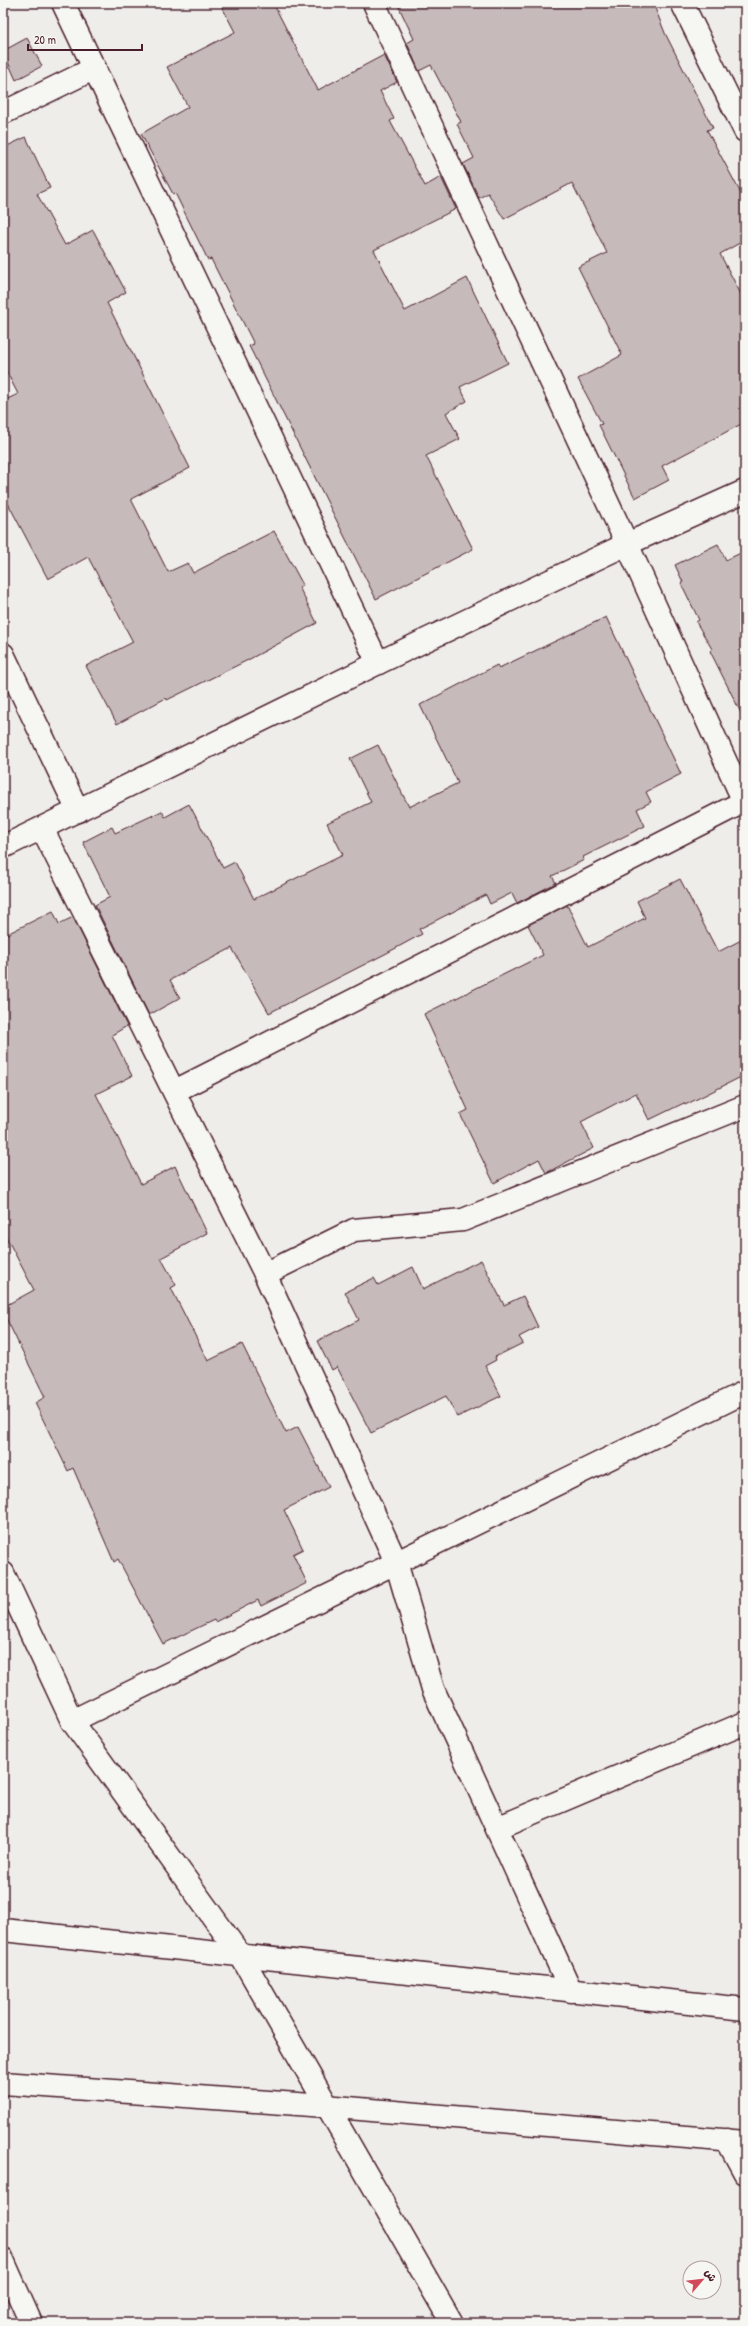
<svg xmlns="http://www.w3.org/2000/svg" width="748" height="2326" font-family="'Patrick Hand','Playpen Sans Arabic',sans-serif">
	<style>
		.building { fill: #c6babb; stroke: #4a1f2b }
		.lines { fill: none; stroke-linecap: round; stroke-linejoin: round }
		.minor-casing { stroke: #4a1f2b; stroke-width: 25 }
		.minor { stroke: #f6f6f2; stroke-width: 22 }
	</style>
	<rect width="100%" height="100%" fill="#efedea"/>
	<filter id="ink" filterUnits="userSpaceOnUse"><feTurbulence type="fractalNoise" baseFrequency=".025" numOctaves="2"/><feDisplacementMap in="SourceGraphic" scale="8" xChannelSelector="R" yChannelSelector="G"/><feConvolveMatrix kernelMatrix="1 2 1 2 8 2 1 2 1" color-interpolation-filters="sRGB"/></filter>
	<g filter="url(#ink)">
		<g class="building">
			<polygon points="220,3 273,3 318,90 384,55 397,82 380,91 394,119 390,121 425,186 441,177 456,209 374,250 405,311 467,278 508,363 460,387 467,401 446,413 460,439 426,456 473,549 376,599 249,346 254,344 211,259 208,260 175,193 173,194 141,134 188,107 167,67 235,32"/>
			<polygon points="397,3 653,3 665,33 713,128 707,130 745,201 745,240 720,254 745,302 745,422 662,466 669,480 635,498 599,425 602,424 578,379 622,355 578,267 607,253 572,183 504,219 488,193 479,198 463,164 474,158 457,124 461,122 431,65 419,71 407,43 414,39"/>
			<polygon points="27,38 42,66 16,80 3,51"/>
			<polygon points="26,137 50,188 37,194 65,245 93,230 126,292 107,303 190,468 131,499 168,572 188,563 193,573 274,531 303,585 299,587 317,623 246,661 167,700 166,698 117,724 86,666 133,642 88,557 48,579 3,494 3,401 18,394 3,365 3,148"/>
			<polygon points="718,544 726,560 745,551 745,721 710,651 712,649 696,622 699,620 681,583 683,582 675,565"/>
			<polygon points="606,617 681,774 646,792 651,802 637,809 645,826 583,857 584,860 552,876 556,883 517,903 512,893 490,904 486,895 419,929 422,934 385,954 269,1013 232,948 170,980 180,998 149,1015 95,905 110,897 83,842 112,827 115,833 162,811 165,817 189,804 223,868 235,862 254,899 343,855 327,823 371,802 350,759 378,745 409,807 458,783 420,705 497,665 499,668"/>
			<polygon points="680,879 718,952 745,938 745,1075 685,1105 684,1103 649,1120 636,1093 581,1122 594,1148 546,1173 539,1159 494,1183 460,1114 468,1110 424,1014 543,955 528,925 567,905 588,947 645,918 637,901"/>
			<polygon points="53,911 59,924 73,917 127,1026 112,1035 132,1076 96,1094 141,1184 175,1166 207,1233 161,1258 176,1285 171,1288 208,1361 242,1344 286,1433 298,1427 329,1487 284,1510 303,1549 293,1554 307,1583 261,1606 258,1600 215,1622 214,1620 163,1644 118,1559 114,1562 73,1468 68,1471 35,1403 45,1397 3,1312 3,1307 34,1290 3,1231 3,936"/>
			<polygon points="481,1260 504,1305 523,1296 538,1327 519,1337 523,1343 495,1357 496,1360 485,1366 501,1396 457,1417 446,1396 371,1433 337,1367 332,1370 317,1341 359,1320 345,1292 374,1278 378,1285 413,1267 423,1289"/>
		</g>
		<g class="lines">
			<defs>
				<g id="minor">
					<polyline points="63,3 378,663"/>
					<polyline points="374,3 627,544 745,804"/>
					<polyline points="682,3 745,131"/>
					<polyline points="3,113 95,68"/>
					<polyline points="3,654 78,811"/>
					<polyline points="42,828 265,1274 396,1562 433,1689 571,1991"/>
					<polyline points="3,847 378,663 627,544 745,491"/>
					<polyline points="175,1091 745,801"/>
					<polyline points="265,1274 354,1230 463,1220 745,1106"/>
					<polyline points="3,1573 72,1721 241,1956 452,2323"/>
					<polyline points="72,1721 745,1392"/>
					<polyline points="497,1828 745,1723"/>
					<polyline points="3,1930 745,2009"/>
					<polyline points="3,2083 325,2106 745,2142"/>
					<polyline points="727,2140 745,2173"/>
					<polyline points="3,2260 31,2323"/>
				</g>
			</defs>
			<use href="#minor" class="minor-casing"/>
			<use href="#minor" class="minor"/>
		</g>
	</g>
	<rect width="748" height="2326" fill="none" stroke="#f6f6f2" stroke-width="16"/>
	<rect x="8" y="8" width="732" height="2310" fill="none" stroke="#4a1f2b" stroke-width="1.5" filter="url(#ink)"/>
	<g transform="translate(702 2280) rotate(62)"><circle r="19" fill="#f6f6f2" stroke="#b1a0a2"/>
	<path d="M0-3L7 15L0 10L-7 15Z" fill="#d1495b"/>
	<text y="-6" font-size="11" font-weight="bold" text-anchor="middle" fill="#4a1f2b">ش</text>
	</g>
	<path d="M28 44v6h114v-6" fill="none" stroke="#4a1f2b" stroke-width="2"/>
	<text x="34" y="44" font-size="12" fill="#4a1f2b" stroke="#f6f6f2" stroke-width="3" paint-order="stroke">20 m</text>
</svg>
